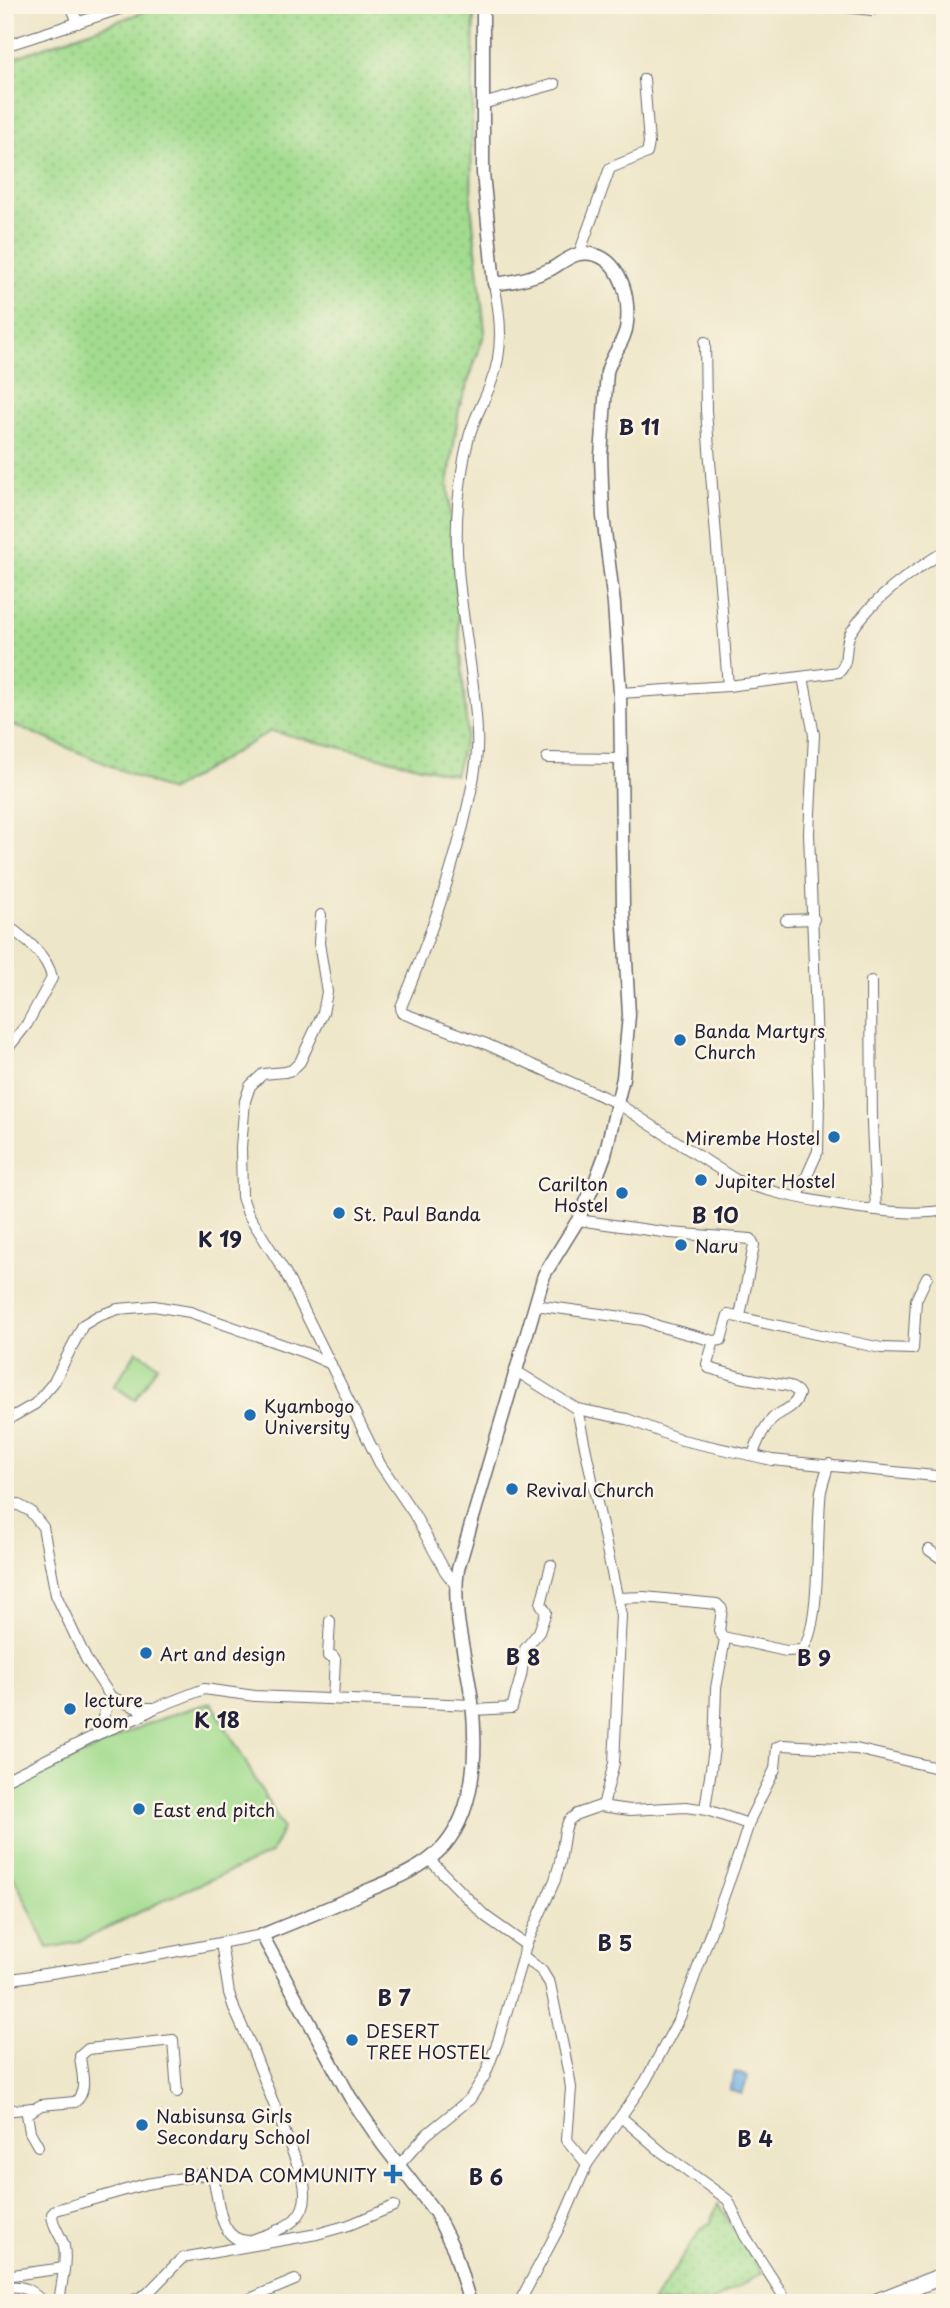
<svg xmlns="http://www.w3.org/2000/svg" width="950" height="2308" font-family="'Playpen Sans',sans-serif">
	<style>
		.grass { fill: url(#grass-dots); stroke: #627f65; stroke-width: 2 }
		.park { fill: #a2dc8f; stroke: #627f65; stroke-width: 2 }
		.water { fill: #6eb0e2; stroke: #48698e; stroke-width: 2 }
		.lines { fill: none; stroke-linecap: round; stroke-linejoin: round }
		.minor-casing { stroke: #69676c; stroke-width: 12 }
		.tertiary-casing { stroke: #69676c; stroke-width: 15 }
		.trunk-casing { stroke: #69676c; stroke-width: 18 }
		.minor { stroke: #fff; stroke-width: 10 }
		.tertiary { stroke: #fff; stroke-width: 12 }
		.trunk { stroke: #fff; stroke-width: 16 }
		.poi-dot { fill: #1f6fb2; stroke: #fcf5e5; stroke-width: 2.5 }
		.labels { text-anchor: middle; dominant-baseline: central; stroke-width: 5; stroke-linejoin: round; paint-order: stroke }
		.poi-label { font-size: 18px; fill: #22223b; stroke: #fcf5e5; text-anchor: start }
		.quarter-label { font-size: 21px; font-weight: bold; fill: #22223b; stroke: #fcf5e5 }
	</style>
	<defs>
		<pattern id="grass-dots" width="8" height="8" patternUnits="userSpaceOnUse" patternTransform="scale(1.75)"><rect width="8" height="8" fill="#a2dc8f"/><path d="M2 2h.1M6 6h.1" fill="none" stroke="#8bbc7c" stroke-width="1.8" stroke-linecap="round"/></pattern>
	</defs>
	<rect width="100%" height="100%" fill="#fcf5e5"/>
	<filter id="ink" filterUnits="userSpaceOnUse"><feTurbulence type="fractalNoise" baseFrequency=".0143" numOctaves="2"/><feDisplacementMap in="SourceGraphic" scale="14" xChannelSelector="R" yChannelSelector="G"/><feConvolveMatrix kernelMatrix="1 2 1 2 8 2 1 2 1" color-interpolation-filters="sRGB"/></filter>
	<filter id="wash" filterUnits="userSpaceOnUse"><feTurbulence type="fractalNoise" baseFrequency=".00686" numOctaves="4" result="noise"/><feDisplacementMap in="SourceGraphic" scale="28" xChannelSelector="R" yChannelSelector="G"/><feGaussianBlur stdDeviation="1.57" result="paint"/><feColorMatrix in="noise" values="0 0 0 0 0 0 0 0 0 0 0 0 0 0 0 0 0 1.4 0 .05"/><feComposite in="paint" operator="in"/></filter>
	<g filter="url(#wash)">
		<rect width="100%" height="100%" fill="#ede6c8"/>
		<g class="grass">
			<polygon points="163,5 474,5 471,203 485,332 459,409 448,484 467,732 455,775 271,731 170,791 5,721 5,61"/>
			<polygon points="718,2204 763,2273 709,2303 652,2303 702,2228 711,2222"/>
		</g>
		<g class="park">
			<polygon points="137,1351 158,1365 135,1400 114,1386"/>
			<path d="M212,1703l71,125 -13,26 -102,44 -89,44 -31,6 -43,-90v-68c28,-13 57,-25 85,-39 42,-21 75,-37 122,-48z"/>
		</g>
		<polygon class="water" points="735,2072 748,2077 742,2094 729,2090"/>
	</g>
	<g filter="url(#ink)">
		<g class="lines">
			<defs>
				<g id="minor">
					<polyline points="71,5 78,23"/>
					<polyline points="739,5 836,6 872,10"/>
					<polyline points="5,46 132,5"/>
					<polyline points="482,104 555,84"/>
					<polyline points="579,254 610,168 647,153 649,143 644,79"/>
					<path d="M494,284c7,34 10,67 -3,99 -7,19 -17,35 -22,54 -6,22 -9,46 -11,68 -7,78 16,151 19,227 2,31 -7,64 -14,94 -16,62 -37,122 -62,181l1,6 84,31 131,59 119,77c41,17 166,40 209,30"/>
					<polyline points="705,342 706,411 728,686"/>
					<path d="M620,693l108,-7 111,-14c11,-10 4,-27 12,-40 22,-34 60,-60 94,-81"/>
					<polyline points="547,758 621,759"/>
					<polyline points="321,915 319,943 327,992 323,1013 300,1062 292,1070 285,1072 263,1074 250,1086 245,1101 241,1147 242,1197 248,1214 285,1272 380,1464 414,1514 445,1571 456,1586"/>
					<polyline points="786,920 814,919"/>
					<path d="M5,924c18,13 43,31 47,54l-25,46 -22,28"/>
					<polyline points="871,981 872,1125 876,1210"/>
					<polyline points="798,1196 818,1151 819,1099 809,833 814,735 803,677"/>
					<polyline points="578,1220 670,1233 751,1239 754,1245 740,1316"/>
					<polyline points="535,1305 644,1320 658,1326 714,1341"/>
					<polyline points="516,1371 577,1409 627,1419 682,1440 772,1460 945,1477"/>
					<polyline points="577,1409 621,1615 614,1763 603,1806"/>
					<polyline points="5,1421 35,1404 54,1382 83,1325 98,1316 118,1309 154,1306 190,1312 306,1353 331,1364"/>
					<path d="M753,1455c4,-13 10,-27 20,-37 10,-8 22,-10 26,-24l-2,-3 -8,-5 -49,-9 -31,-9 -2,-4 7,-23 7,-1 7,-25 153,33 32,1 3,-49 11,-23"/>
					<polyline points="5,1498 30,1511 43,1527 56,1595 86,1659 111,1697 96,1735 5,1780"/>
					<polyline points="929,1550 945,1561"/>
					<path d="M618,1598l26,-1 73,7 5,5 -3,22 4,6 63,14 15,-1c21,-17 15,-128 20,-159 2,-9 5,-18 8,-27"/>
					<polyline points="330,1621 328,1656 333,1656 335,1659 333,1699"/>
					<polyline points="111,1697 137,1708 155,1708 204,1689 255,1696 472,1705"/>
					<polyline points="473,1710 512,1708 521,1676 525,1649 539,1632 546,1612 541,1604 551,1565"/>
					<polyline points="96,1735 139,1717 155,1708"/>
					<polyline points="705,1809 714,1749 716,1688 725,1639"/>
					<polyline points="429,1859 485,1916 526,1945"/>
					<polyline points="523,1956 542,1971 550,1984 569,2075 571,2088 567,2140 587,2164"/>
					<polyline points="5,1980 104,1965 262,1935"/>
					<polyline points="5,2111 32,2108"/>
					<polyline points="621,2117 663,2153 728,2200 745,2236 788,2303"/>
					<path d="M38,2146l-8,-14 -3,-18 14,-9 34,-3c14,-11 6,-31 5,-46l8,-7 85,-9 4,52"/>
					<polyline points="399,2165 427,2134 470,2099 485,2075 498,2041 526,1945 555,1880 560,1862 565,1830 569,1820 577,1814 600,1806 630,1810 686,1807 707,1810 748,1824"/>
					<polyline points="5,2276 64,2268"/>
					<path d="M5,2287c19,-2 26,3 39,16"/>
					<path d="M59,2303c2,-18 8,-39 5,-57 -3,-12 -12,-19 -12,-32l4,-4 90,-26 61,-10 4,2 3,5c5,21 5,61 35,60 32,-12 65,-19 54,-62l-51,-131 -17,-37 -6,-18 -8,-50"/>
					<polyline points="128,2303 147,2294 182,2258 317,2234 349,2225 394,2206"/>
					<polyline points="240,2303 295,2280"/>
					<polyline points="519,2303 561,2224 587,2164 645,2082 680,2017 740,1851 751,1817 775,1769 777,1747 783,1745 856,1749 942,1769"/>
				</g>
				<path id="tertiary" d="M470,2303l-16,-53 -19,-38 -52,-67 -33,-48 -88,-162c35,-14 70,-28 104,-44 27,-11 58,-23 78,-45 32,-37 33,-98 28,-144 -5,-44 -21,-88 -14,-133l86,-294 34,-55 15,-33 12,-32 18,-77 6,-63 -6,-108 -3,-214 -6,-89 -11,-88 -2,-60 6,-84c4,-17 19,-31 20,-49 3,-30 -9,-74 -48,-69 -10,2 -19,10 -28,15 -19,9 -36,13 -57,15l-11,-111v-168"/>
				<polyline id="trunk" points="873,2303 945,2275"/>
			</defs>
			<use href="#minor" class="minor-casing"/>
			<use href="#tertiary" class="tertiary-casing"/>
			<use href="#trunk" class="trunk-casing"/>
			<use href="#minor" class="minor"/>
			<use href="#tertiary" class="tertiary"/>
			<use href="#trunk" class="trunk"/>
		</g>
	</g>
	<g class="poi-dot">
		<circle cx="680" cy="1040" r="7"/>
		<circle cx="834" cy="1137" r="7"/>
		<circle cx="701" cy="1180" r="7"/>
		<circle cx="622" cy="1193" r="7"/>
		<circle cx="339" cy="1213" r="7"/>
		<circle cx="681" cy="1245" r="7"/>
		<circle cx="250" cy="1415" r="7"/>
		<circle cx="512" cy="1489" r="7"/>
		<circle cx="146" cy="1653" r="7"/>
		<circle cx="70" cy="1709" r="7"/>
		<circle cx="139" cy="1809" r="7"/>
		<circle cx="352" cy="2040" r="7"/>
		<circle cx="142" cy="2125" r="7"/>
		<path d="M389.5 2163.5h7v7h7v7h-7v7h-7v-7h-7v-7h7z"/>
	</g>
	<g class="labels">
		<g class="poi-label">
			<text x="694" y="1030">Banda Martyrs<tspan x="694" dy="21">Church</tspan></text>
			<text x="820" y="1137" text-anchor="end">Mirembe Hostel</text>
			<text x="715" y="1180">Jupiter Hostel</text>
			<text x="608" y="1183" text-anchor="end">Carilton<tspan x="608" dy="21">Hostel</tspan></text>
			<text x="353" y="1213">St. Paul Banda</text>
			<text x="695" y="1245">Naru</text>
			<text x="264" y="1405">Kyambogo<tspan x="264" dy="21">University</tspan></text>
			<text x="526" y="1489">Revival Church</text>
			<text x="160" y="1653">Art and design</text>
			<text x="84" y="1699">lecture<tspan x="84" dy="21">room</tspan></text>
			<text x="153" y="1809">East end pitch</text>
			<text x="366" y="2030">DESERT<tspan x="366" dy="21">TREE HOSTEL</tspan></text>
			<text x="156" y="2115">Nabisunsa Girls<tspan x="156" dy="21">Secondary School</tspan></text>
			<text x="377" y="2174" text-anchor="end">BANDA COMMUNITY</text>
		</g>
		<g class="quarter-label">
			<text x="639" y="426">B 11</text>
			<text x="715" y="1214">B 10</text>
			<text x="220" y="1238">K 19</text>
			<text x="523" y="1656">B 8</text>
			<text x="814" y="1657">B 9</text>
			<text x="217" y="1719">K 18</text>
			<text x="615" y="1942">B 5</text>
			<text x="394" y="1997">B 7</text>
			<text x="755" y="2138">B 4</text>
			<text x="486" y="2176">B 6</text>
		</g>
	</g>
	<rect width="950" height="2308" fill="none" stroke="#fcf5e5" stroke-width="28"/>
</svg>
